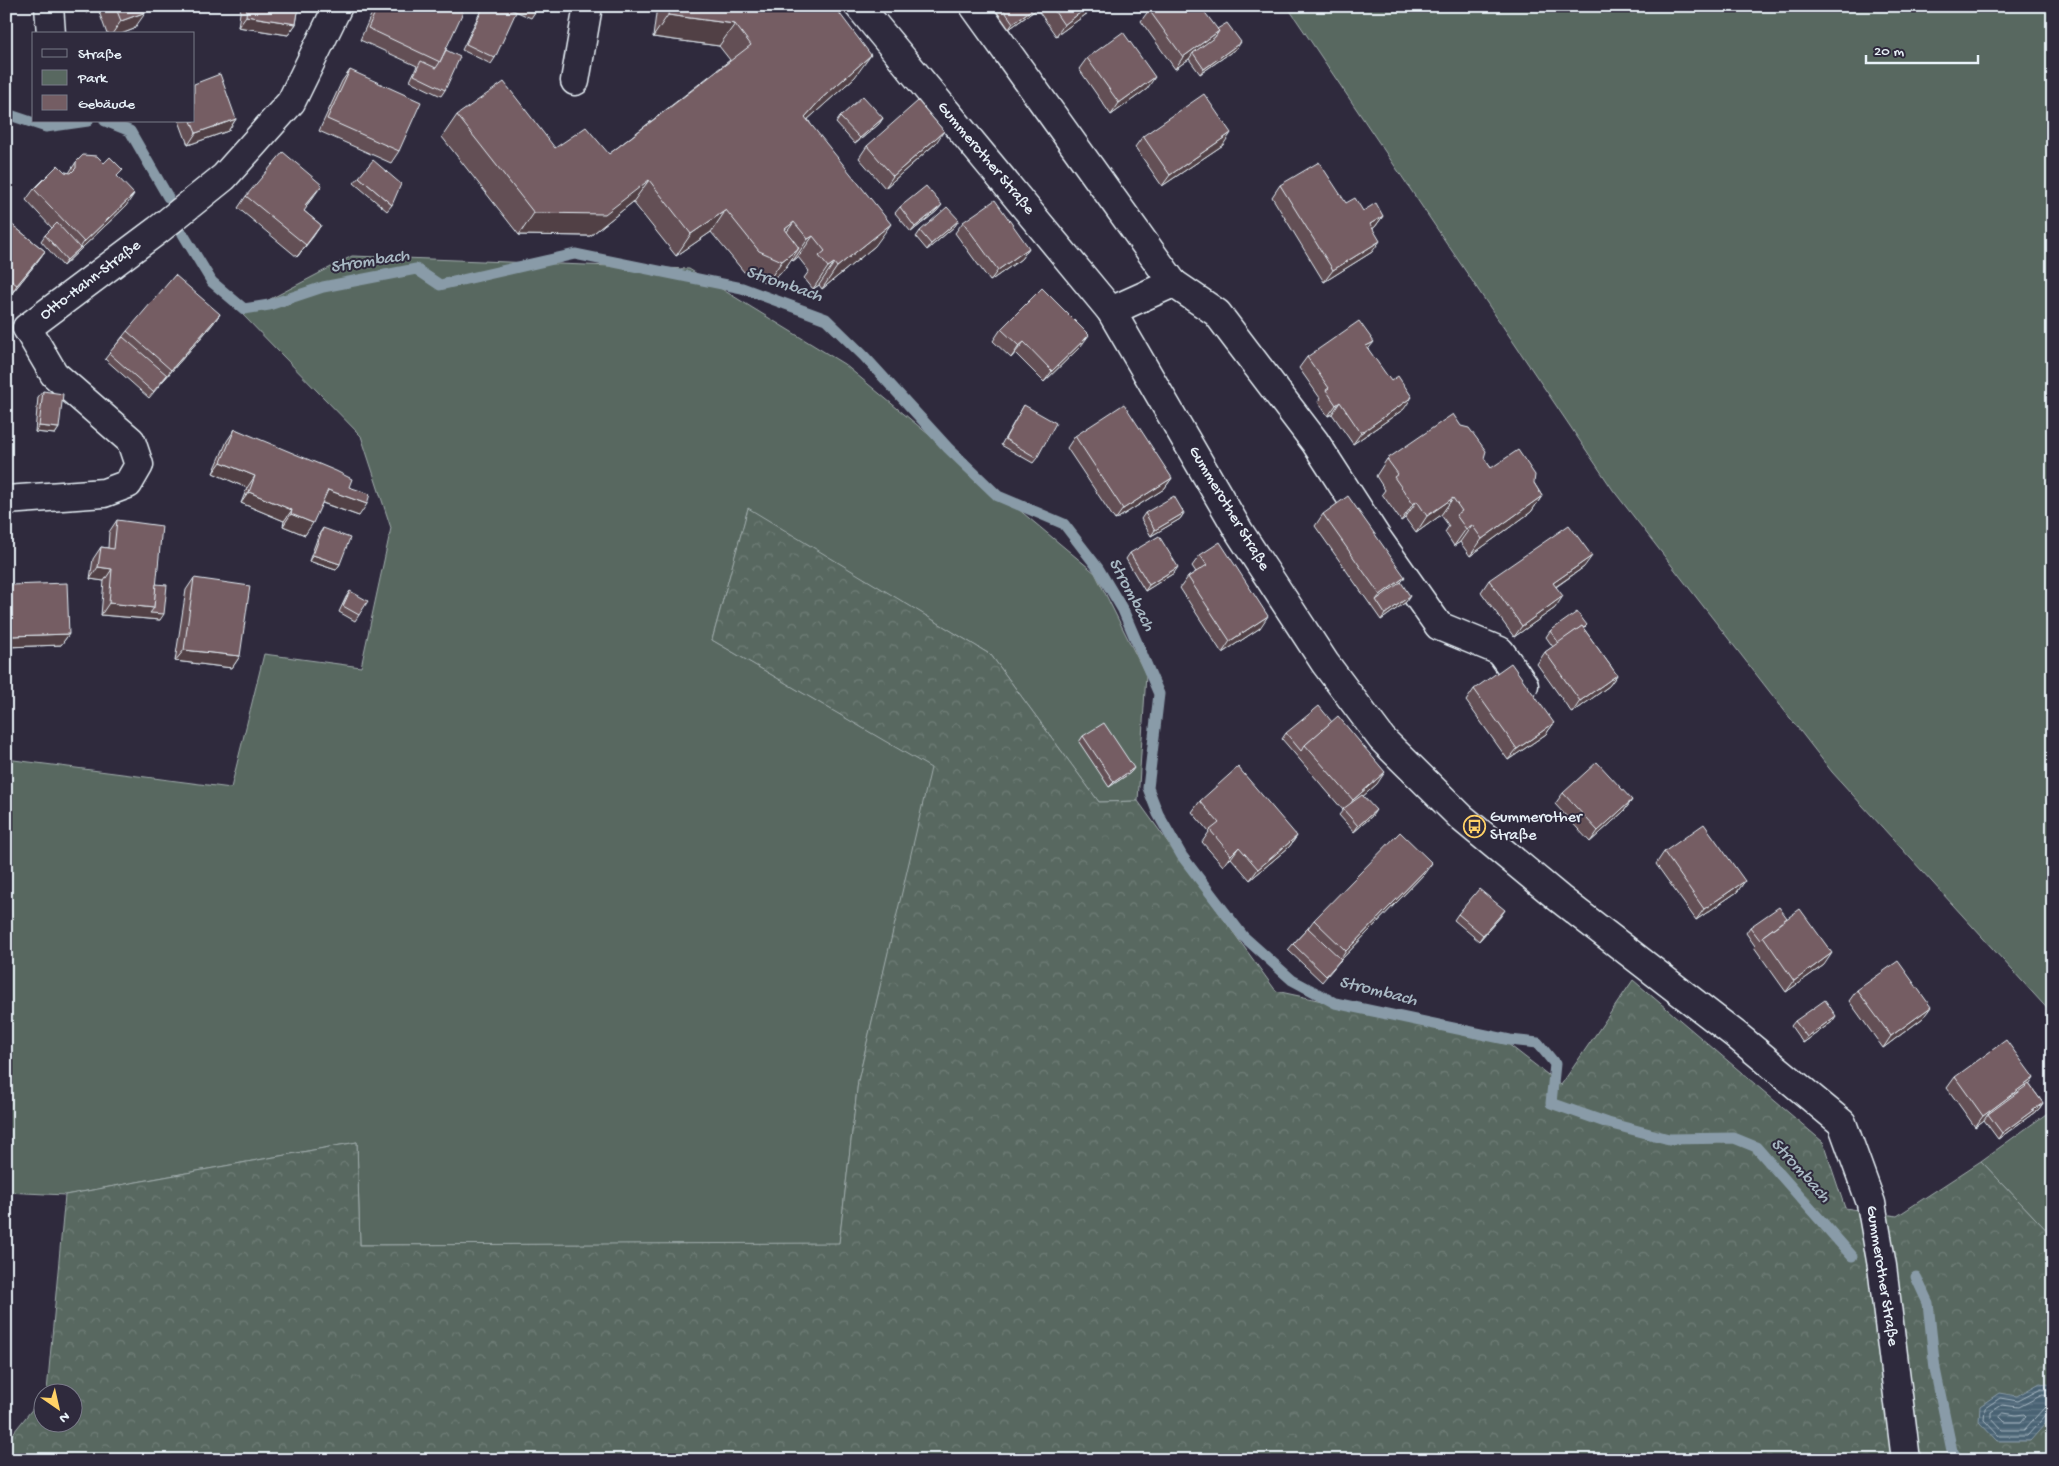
<svg xmlns="http://www.w3.org/2000/svg" width="2059" height="1466" font-family="'Gochi Hand',sans-serif">
	<style>
		.green { fill: #586860; stroke: #a0acac }
		.forest { fill: url(#forest-crowns); stroke: #a0acac }
		.water { fill: url(#water-rules); stroke: #899ba8 }
		.lines { fill: none; stroke-linecap: round; stroke-linejoin: round }
		.shore { stroke: #a8b8c3; stroke-width: 1 }
		.stream { stroke: #899ba8; stroke-width: 11 }
		.minor-casing { stroke: #e8f1f8; stroke-width: 31 }
		.minor { stroke: #2f2a3d; stroke-width: 28 }
		.wall { fill: #645055; stroke: #e8f1f8 }
		.shaded-wall { fill: #514145; stroke: #e8f1f8 }
		.building { fill: #745d63; stroke: #e8f1f8 }
		.labels { text-anchor: middle; dominant-baseline: central; stroke-width: 4; stroke-linejoin: round; paint-order: stroke }
		.street-label { font-size: 16px; fill: #e8f1f8; stroke: #2f2a3d }
		.poi-label { font-size: 16px; fill: #e8f1f8; stroke: #2f2a3d; text-anchor: start }
		.water-label { font-size: 18px; font-style: italic; fill: #a8b8c3; stroke: #2f2a3d }
	</style>
	<defs>
		<pattern id="forest-crowns" width="20" height="18" patternUnits="userSpaceOnUse" patternTransform="scale(1.25)"><rect width="20" height="18" fill="#586860"/><path d="M2 6a3 3 0 1 1 6 0M12 15a3 3 0 1 1 6 0" fill="none" stroke="#707e78"/></pattern>
		<pattern id="water-rules" width="6" height="5" patternUnits="userSpaceOnUse" patternTransform="scale(1.25)"><rect width="6" height="5" fill="#496273"/><path d="M0 2.5h6" fill="none" stroke="#637988"/></pattern>
	</defs>
	<rect width="100%" height="100%" fill="#2f2a3d"/>
	<filter id="ink" filterUnits="userSpaceOnUse"><feTurbulence type="fractalNoise" baseFrequency=".02" numOctaves="2"/><feDisplacementMap in="SourceGraphic" scale="10" xChannelSelector="R" yChannelSelector="G"/><feConvolveMatrix kernelMatrix="1 2 1 2 8 2 1 2 1" color-interpolation-filters="sRGB"/></filter>
	<g filter="url(#ink)">
		<g class="green">
			<polygon points="1287,6 2053,6 2053,1015 1832,772 1613,490"/>
			<polygon points="352,256 689,269 844,364 1095,573 1146,675 1138,801 1099,802 991,655 748,509 712,640 932,768 858,1081 839,1244 360,1245 357,1142 65,1195 6,1192 6,759 231,788 264,654 361,667 391,528 361,436 242,314"/>
			<polygon points="2053,1109 2053,1237 1981,1161"/>
		</g>
		<polygon class="forest" points="748,508 991,655 1099,802 1138,801 1276,991 1503,1040 1561,1085 1633,980 1823,1142 1845,1208 1897,1216 1981,1161 2053,1237 2053,1460 6,1460 6,1442 42,1397 42,1424 72,1424 72,1394 45,1393 47,1391 65,1195 357,1142 360,1245 839,1243 858,1081 931,768 712,640"/>
		<polygon class="water" points="2040,1383 2053,1385 2053,1415 2030,1441 1997,1441 1979,1422 1980,1406 1999,1393 2017,1396"/>
		<g class="lines">
			<g class="shore">
				<polyline points="2053,1390 2041,1389 2018,1401 2000,1398 1985,1408 1984,1420 1999,1436 2027,1436 2047,1414 2053,1412"/>
				<polyline points="2053,1396 2042,1395 2019,1407 2002,1405 1991,1412 1991,1418 2002,1430 2024,1430 2044,1408 2053,1406"/>
				<polygon points="2004,1413 2016,1415 2024,1414 2026,1416 2021,1422 2005,1422 2000,1417"/>
			</g>
			<g class="stream">
				<polyline points="6,110 10,115 46,127 88,121"/>
				<polyline points="105,121 130,131 168,197"/>
				<polyline points="183,234 212,282 244,309 269,305 323,287 416,269 440,285 575,254 742,288 826,319 864,356 948,448 998,496 1064,524 1098,568 1123,610 1159,694 1148,788 1158,814 1182,856 1243,936 1292,980 1335,1003 1510,1040 1538,1043 1555,1064 1551,1103 1608,1123 1669,1139 1734,1138 1756,1147 1852,1256"/>
				<polyline points="1916,1277 1928,1303 1935,1369 1952,1451 1959,1460"/>
			</g>
			<defs>
				<g id="minor">
					<polyline points="49,6 51,34"/>
					<polyline points="859,6 1111,311 1240,533 1325,663 1382,739 1462,818 1560,899 1736,1035 1842,1123 1871,1203 1882,1266 1906,1460"/>
					<polyline points="974,6 1173,283"/>
					<polyline points="575,81 588,6"/>
					<polyline points="1111,311 1173,283 1217,313 1315,442 1377,538 1439,626 1500,651 1524,685"/>
					<polyline points="27,328 158,230 224,177 291,102 338,6"/>
					<polyline points="6,500 104,493 128,484 139,465 131,441 54,374 27,328"/>
				</g>
			</defs>
			<use href="#minor" class="minor-casing"/>
			<use href="#minor" class="minor"/>
		</g>
		<g class="wall">
			<polygon points="84,6 144,6 134,29 121,34 107,34 98,9 86,13"/>
			<polygon points="241,6 299,6 296,24 288,35 238,27"/>
			<polygon points="375,6 452,6 446,50 445,90 441,96 410,81 417,66 360,40"/>
			<polygon points="483,6 503,6 495,58 491,64 462,50"/>
			<polygon points="504,6 539,6 531,18"/>
			<polygon points="657,6 834,6 855,77 808,119 875,246 822,289 819,285 813,289 804,278 809,271 798,257 793,261 791,259 784,270 767,283 744,272 711,232 676,256 633,202 590,236 519,235 442,137 457,115 555,148 609,154 730,60 719,46 653,37"/>
			<polygon points="993,6 1094,6 1092,10 1056,36 1037,9 1009,29"/>
			<polygon points="1149,10 1217,29 1237,48 1200,74 1189,59 1175,69 1141,21"/>
			<polygon points="1087,58 1147,89 1111,115 1079,69"/>
			<polygon points="350,70 399,151 391,163 319,131 342,81"/>
			<polygon points="840,117 883,118 879,124 855,144 836,123"/>
			<polygon points="236,119 228,131 188,145 179,121"/>
			<polygon points="1143,136 1223,145 1162,186 1135,147"/>
			<polygon points="936,143 885,188 859,158 867,146"/>
			<polygon points="76,162 118,177 126,206 63,266 41,241 45,235 52,228 26,200 34,189 65,172 69,173"/>
			<polygon points="359,177 392,205 387,211 354,183"/>
			<polygon points="1280,185 1346,203 1363,211 1383,216 1375,227 1373,228 1372,252 1324,282 1272,197"/>
			<polygon points="246,196 314,196 306,206 304,211 321,225 297,257 238,208"/>
			<polygon points="900,207 937,211 911,232 895,213"/>
			<polygon points="6,220 45,251 37,262 9,297 6,295"/>
			<polygon points="963,222 1029,248 1021,259 990,281 955,233"/>
			<polygon points="955,226 927,250 916,237 920,231"/>
			<polygon points="220,314 212,325 163,381 149,398 105,359 127,331"/>
			<polygon points="1001,329 1081,346 1044,382 1015,353 1011,358 993,341"/>
			<polygon points="1368,349 1404,409 1353,444 1332,414 1328,416 1318,402 1320,398 1299,368 1307,357"/>
			<polygon points="43,391 59,428 55,434 35,432 38,397"/>
			<polygon points="1024,405 1037,458 1033,463 1001,445"/>
			<polygon points="235,429 349,487 359,516 322,503 305,535 283,526 284,521 241,503 247,488 213,473 227,441"/>
			<polygon points="1075,436 1172,478 1164,489 1115,520 1067,448"/>
			<polygon points="1484,458 1491,468 1534,483 1542,496 1531,512 1470,556 1460,542 1454,546 1445,532 1449,526 1441,515 1416,533 1405,518 1401,521 1382,494 1385,490 1376,476 1387,459"/>
			<polygon points="1145,513 1184,513 1180,519 1151,536 1141,519"/>
			<polygon points="1323,514 1401,582 1406,602 1381,620 1315,526"/>
			<polygon points="117,520 156,584 160,620 101,615 104,581 90,579 93,559 101,547 108,548 109,532"/>
			<polygon points="323,528 340,564 336,570 309,561 319,534"/>
			<polygon points="1130,553 1174,573 1145,591 1126,559"/>
			<polygon points="1200,555 1260,628 1222,653 1180,588 1188,577 1196,572 1192,566"/>
			<polygon points="1584,567 1556,587 1555,608 1514,637 1481,592 1489,580"/>
			<polygon points="194,578 240,656 232,668 175,661 186,590"/>
			<polygon points="6,580 7,589 10,585 69,634 61,645 6,647"/>
			<polygon points="350,591 359,615 355,621 339,612 346,597"/>
			<polygon points="1584,629 1617,675 1609,686 1572,713 1537,664 1545,652 1553,647 1546,637 1550,631"/>
			<polygon points="1474,689 1554,723 1546,734 1508,760 1466,701"/>
			<polygon points="1286,733 1377,784 1363,796 1372,816 1354,832 1339,815 1343,810 1282,739"/>
			<polygon points="1083,736 1134,768 1130,773 1109,787 1079,742"/>
			<polygon points="1563,793 1632,800 1624,811 1590,842 1555,804"/>
			<polygon points="1200,801 1297,836 1289,847 1250,880 1231,858 1223,866 1202,842 1209,832 1192,812"/>
			<polygon points="1664,852 1745,881 1737,892 1696,920 1656,864"/>
			<polygon points="1424,874 1338,963 1322,982 1288,950 1293,944 1308,928 1314,920"/>
			<polygon points="1458,914 1501,916 1479,941 1454,920"/>
			<polygon points="1787,918 1824,965 1786,992 1754,947 1755,946 1746,933 1750,927"/>
			<polygon points="1857,990 1923,1018 1883,1048 1849,1001"/>
			<polygon points="1795,1021 1832,1022 1803,1043 1791,1026"/>
			<polygon points="1955,1077 2034,1078 2029,1084 2043,1103 2039,1109 1998,1139 1984,1120 1975,1127 1947,1088"/>
		</g>
		<g class="shaded-wall">
			<polygon points="91,6 100,6 98,9 86,13"/>
			<polygon points="1037,6 1039,6 1037,9 1009,29 1013,23"/>
			<polygon points="1089,6 1094,6 1092,10 1056,36 1064,25"/>
			<polygon points="146,12 134,29 121,34 112,34 121,21"/>
			<polygon points="668,15 735,24 719,46 653,37"/>
			<polygon points="246,16 296,24 288,35 238,27"/>
			<polygon points="1219,31 1211,43 1193,53 1189,59 1175,69 1183,57"/>
			<polygon points="1241,42 1237,48 1200,74 1204,69"/>
			<polygon points="871,55 855,77 806,121 805,117 821,99"/>
			<polygon points="1155,77 1147,89 1111,115 1119,103"/>
			<polygon points="883,118 879,124 855,144 860,138"/>
			<polygon points="236,119 228,131 188,145 196,133"/>
			<polygon points="944,131 936,143 885,188 893,176"/>
			<polygon points="1231,133 1223,145 1162,186 1170,175"/>
			<polygon points="649,180 633,202 590,236 519,235 534,213"/>
			<polygon points="322,185 314,196 297,217 305,205"/>
			<polygon points="134,194 126,206 63,266 67,260 80,248 84,242"/>
			<polygon points="942,205 937,211 911,232 915,227"/>
			<polygon points="726,210 711,232 676,256 691,234"/>
			<polygon points="1383,216 1375,227 1362,235 1370,224"/>
			<polygon points="959,220 955,226 927,250 931,244"/>
			<polygon points="794,222 778,244 785,229"/>
			<polygon points="891,224 875,246 822,289 837,267"/>
			<polygon points="321,225 313,237 297,257"/>
			<polygon points="813,236 798,257 793,261 808,239"/>
			<polygon points="1380,241 1372,252 1324,282 1333,270"/>
			<polygon points="799,248 784,270 767,283 782,261"/>
			<polygon points="1029,248 1021,259 990,281 998,270"/>
			<polygon points="45,251 37,262 9,297 17,285"/>
			<polygon points="834,263 819,285 813,289 828,267"/>
			<polygon points="220,314 212,325 163,381 171,370"/>
			<polygon points="1089,335 1081,346 1044,382 1052,371"/>
			<polygon points="1024,342 1015,353 1011,358 1019,346"/>
			<polygon points="1374,342 1365,353 1366,346"/>
			<polygon points="1412,397 1404,409 1353,444 1361,433"/>
			<polygon points="1340,402 1332,414 1328,416 1336,405"/>
			<polygon points="39,426 59,428 55,434 35,432"/>
			<polygon points="221,462 255,476 247,488 213,473"/>
			<polygon points="1172,478 1164,489 1115,520 1123,509"/>
			<polygon points="328,490 367,504 359,516 320,502"/>
			<polygon points="249,492 292,510 284,521 241,503"/>
			<polygon points="1542,496 1531,512 1470,556 1482,539"/>
			<polygon points="1453,498 1441,515 1416,533 1427,516"/>
			<polygon points="1417,501 1405,518 1401,521 1413,504"/>
			<polygon points="1184,513 1180,519 1151,536 1155,530"/>
			<polygon points="291,514 313,523 305,535 283,526"/>
			<polygon points="1472,525 1460,542 1454,546 1466,529"/>
			<polygon points="313,555 340,564 336,570 309,561"/>
			<polygon points="1592,556 1584,567 1545,594 1553,583"/>
			<polygon points="98,567 112,569 104,581 90,579"/>
			<polygon points="1178,567 1174,573 1145,591 1149,585"/>
			<polygon points="1405,577 1397,588 1376,600 1380,595"/>
			<polygon points="1410,596 1406,602 1381,620 1385,614"/>
			<polygon points="1563,596 1555,608 1514,637 1522,626"/>
			<polygon points="109,603 154,608 164,614 160,620 101,615"/>
			<polygon points="1268,616 1260,628 1222,653 1230,641"/>
			<polygon points="69,634 61,645 6,647 6,643 11,636"/>
			<polygon points="184,650 240,656 232,668 175,661"/>
			<polygon points="1617,675 1609,686 1572,713 1580,701"/>
			<polygon points="1554,723 1546,734 1508,760 1517,749"/>
			<polygon points="1134,768 1130,773 1109,787 1114,782"/>
			<polygon points="1385,772 1377,784 1345,812 1353,800"/>
			<polygon points="1632,800 1624,811 1590,842 1598,831"/>
			<polygon points="1376,810 1372,816 1354,832 1358,826"/>
			<polygon points="1297,836 1289,847 1250,880 1258,869"/>
			<polygon points="1239,847 1231,858 1223,866 1231,855"/>
			<polygon points="1432,863 1424,874 1338,963 1346,951"/>
			<polygon points="1745,881 1737,892 1696,920 1704,909"/>
			<polygon points="1505,910 1501,916 1479,941 1483,935"/>
			<polygon points="1832,953 1824,965 1786,992 1794,981"/>
			<polygon points="1931,1007 1923,1018 1883,1048 1891,1036"/>
			<polygon points="1836,1016 1832,1022 1803,1043 1807,1037"/>
			<polygon points="2034,1078 2026,1090 1988,1114 1984,1120 1975,1127 1983,1116"/>
			<polygon points="2043,1103 2039,1109 1998,1139 2002,1133"/>
		</g>
		<g class="building">
			<polygon points="115,6 144,6 146,12 121,21"/>
			<polygon points="247,6 299,6 296,24 246,16"/>
			<polygon points="378,6 452,6 463,12 440,62 368,28"/>
			<polygon points="484,6 503,6 516,12 495,58 466,44"/>
			<polygon points="669,6 834,6 871,55 821,99 805,117 891,224 837,267 834,263 828,267 819,256 825,251 813,236 808,239 794,222 785,229 799,248 782,261 759,251 726,210 691,234 649,180 605,214 534,213 457,115 504,82 555,148 586,127 609,154 751,45 735,24 668,15"/>
			<polygon points="1001,6 1037,6 1013,23"/>
			<polygon points="1051,6 1089,6 1064,25"/>
			<polygon points="1154,6 1200,6 1219,31 1183,57 1149,10"/>
			<polygon points="1227,23 1241,42 1204,69 1193,53 1215,37 1219,31 1217,29"/>
			<polygon points="1123,32 1155,77 1119,103 1087,58"/>
			<polygon points="446,50 460,57 445,90 414,75 421,61 436,68 440,62"/>
			<polygon points="350,70 421,102 399,151 327,119"/>
			<polygon points="220,74 236,119 196,133 191,121 194,121 194,84"/>
			<polygon points="1204,94 1231,133 1170,175 1143,136"/>
			<polygon points="863,96 883,118 860,138 840,117"/>
			<polygon points="918,101 944,131 893,176 867,146"/>
			<polygon points="283,152 322,185 305,205 307,207 304,211 321,225 306,245 246,196"/>
			<polygon points="83,155 97,156 104,163 110,157 123,170 117,176 134,194 84,242 34,189 58,165 65,172 71,173 76,168 76,162"/>
			<polygon points="373,160 401,184 392,205 359,177"/>
			<polygon points="1319,162 1346,203 1355,198 1363,211 1376,203 1383,216 1370,224 1380,241 1333,270 1280,185"/>
			<polygon points="926,186 942,205 915,227 900,207"/>
			<polygon points="995,200 1029,248 998,270 963,222"/>
			<polygon points="947,207 959,220 931,244 920,231"/>
			<polygon points="6,220 45,251 17,285 6,277"/>
			<polygon points="57,223 80,248 67,260 45,235"/>
			<polygon points="175,275 220,314 171,370 127,331"/>
			<polygon points="1042,288 1089,335 1052,371 1024,342 1019,346 1001,329"/>
			<polygon points="1359,321 1374,342 1366,346 1391,381 1398,376 1412,397 1361,433 1340,402 1336,405 1326,390 1329,388 1307,357"/>
			<polygon points="123,337 167,375 153,392 109,353"/>
			<polygon points="43,391 63,394 59,428 39,426"/>
			<polygon points="1124,404 1172,478 1123,509 1075,436"/>
			<polygon points="1024,405 1056,423 1037,458 1005,439"/>
			<polygon points="1453,414 1461,426 1469,428 1486,451 1484,458 1491,468 1518,450 1535,475 1534,483 1542,496 1482,539 1472,525 1466,529 1456,515 1462,511 1453,498 1427,516 1417,501 1413,504 1394,477 1398,474 1387,459"/>
			<polygon points="235,429 336,471 352,479 349,487 370,494 367,504 328,490 313,523 291,514 292,510 249,492 255,476 221,462"/>
			<polygon points="1174,496 1184,513 1155,530 1145,513"/>
			<polygon points="1348,496 1405,577 1380,595 1323,514"/>
			<polygon points="117,520 162,526 154,608 109,603 112,569 98,567 101,547 114,549"/>
			<polygon points="1569,525 1592,556 1553,583 1563,596 1522,626 1489,580"/>
			<polygon points="323,528 350,538 340,564 313,555"/>
			<polygon points="1159,536 1178,567 1149,585 1130,553"/>
			<polygon points="1220,542 1268,616 1230,641 1188,577 1207,565 1200,555"/>
			<polygon points="194,578 250,586 240,656 184,650"/>
			<polygon points="6,580 7,580 6,617"/>
			<polygon points="1401,582 1410,596 1385,614 1376,600"/>
			<polygon points="67,583 69,634 11,636 10,585"/>
			<polygon points="156,584 167,585 164,614 150,613 154,608"/>
			<polygon points="350,591 368,601 359,615 343,606"/>
			<polygon points="1577,612 1587,625 1584,628 1582,626 1559,643 1550,631"/>
			<polygon points="1582,626 1617,675 1580,701 1545,652"/>
			<polygon points="1511,663 1554,723 1517,749 1474,689"/>
			<polygon points="1319,706 1332,722 1305,745 1301,751 1286,733"/>
			<polygon points="1338,716 1385,772 1353,800 1305,745"/>
			<polygon points="1104,723 1134,768 1114,782 1083,736"/>
			<polygon points="1597,762 1632,800 1598,831 1563,793"/>
			<polygon points="1238,767 1297,836 1258,869 1239,847 1231,855 1210,830 1219,823 1200,801"/>
			<polygon points="1362,795 1376,810 1358,826 1343,809"/>
			<polygon points="1704,824 1745,881 1704,909 1664,852"/>
			<polygon points="1400,832 1432,863 1346,951 1314,920"/>
			<polygon points="1479,889 1505,910 1483,935 1458,914"/>
			<polygon points="1779,907 1787,918 1763,936 1760,940 1750,927"/>
			<polygon points="1800,909 1832,953 1794,981 1763,936"/>
			<polygon points="1308,928 1341,959 1326,976 1293,944"/>
			<polygon points="1898,961 1931,1007 1891,1036 1857,990"/>
			<polygon points="1825,1000 1836,1016 1807,1037 1795,1021"/>
			<polygon points="2006,1040 2034,1078 1983,1116 1955,1077"/>
			<polygon points="2029,1084 2043,1103 2002,1133 1988,1114"/>
		</g>
	</g>
	<defs>
		<symbol id="bus-ring" viewBox="-11 -11 22 22"><circle r="9.5" fill="#2f2a3d" stroke="#ffd166" stroke-width="1.5"/><path d="M-5-6H5V4H4V6H2V4H-2V6H-4V4H-5ZM-3.5-4V0h7V-4ZM-3.5 1.2v1.5H-2V1.2ZM2 1.2v1.5H3.5V1.2Z" fill="#ffd166"/></symbol>
	</defs>
	<g fill-rule="evenodd">
		<use href="#bus-ring" x="1462" y="814" width="25" height="25"/>
	</g>
	<g class="labels">
		<g class="street-label">
			<text transform="translate(985 159) rotate(50)">Gummerother Straße</text>
			<text transform="translate(91 281) rotate(-37)">Otto-Hahn-Straße</text>
			<text transform="translate(1228 509) rotate(59)">Gummerother Straße</text>
			<text transform="translate(1881 1276) rotate(81)">Gummerother Straße</text>
		</g>
		<g class="poi-label">
			<text x="1490" y="818">Gummerother<tspan x="1490" dy="18">Straße</tspan></text>
		</g>
		<g class="water-label">
			<text transform="translate(370 262) rotate(-9)">Strombach</text>
			<text transform="translate(784 285) rotate(19)">Strombach</text>
			<text transform="translate(1131 595) rotate(62)">Strombach</text>
			<text transform="translate(1378 992) rotate(14)">Strombach</text>
			<text transform="translate(1800 1171) rotate(48)">Strombach</text>
		</g>
	</g>
	<rect width="2059" height="1466" fill="none" stroke="#2f2a3d" stroke-width="25"/>
	<rect x="12" y="12" width="2034" height="1441" fill="none" stroke="#e8f1f8" stroke-width="2" filter="url(#ink)"/>
	<rect x="32" y="32" width="162" height="90" fill="#2f2a3d" stroke="#797a88"/>
	<rect x="42" y="49" width="25" height="8" fill="#2f2a3d" stroke="#797a88"/>
	<text x="78" y="58" font-size="15" fill="#e8f1f8">Straße</text>
	<rect x="42" y="70" width="25" height="15" fill="#586860" stroke="#797a88"/>
	<text x="78" y="82" font-size="15" fill="#e8f1f8">Park</text>
	<rect x="42" y="95" width="25" height="15" fill="#745d63" stroke="#797a88"/>
	<text x="78" y="108" font-size="15" fill="#e8f1f8">Gebäude</text>
	<g transform="translate(58 1408) rotate(146)"><circle r="24" fill="#2f2a3d" stroke="#797a88"/>
	<path d="M0-4L9 19L0 12L-9 19Z" fill="#ffd166"/>
	<text y="-8" font-size="14" font-weight="bold" text-anchor="middle" fill="#e8f1f8">N</text>
	</g>
	<path d="M1866 55v8h112v-8" fill="none" stroke="#e8f1f8" stroke-width="2.5"/>
	<text x="1874" y="55" font-size="15" fill="#e8f1f8" stroke="#2f2a3d" stroke-width="4" paint-order="stroke">20 m</text>
</svg>
